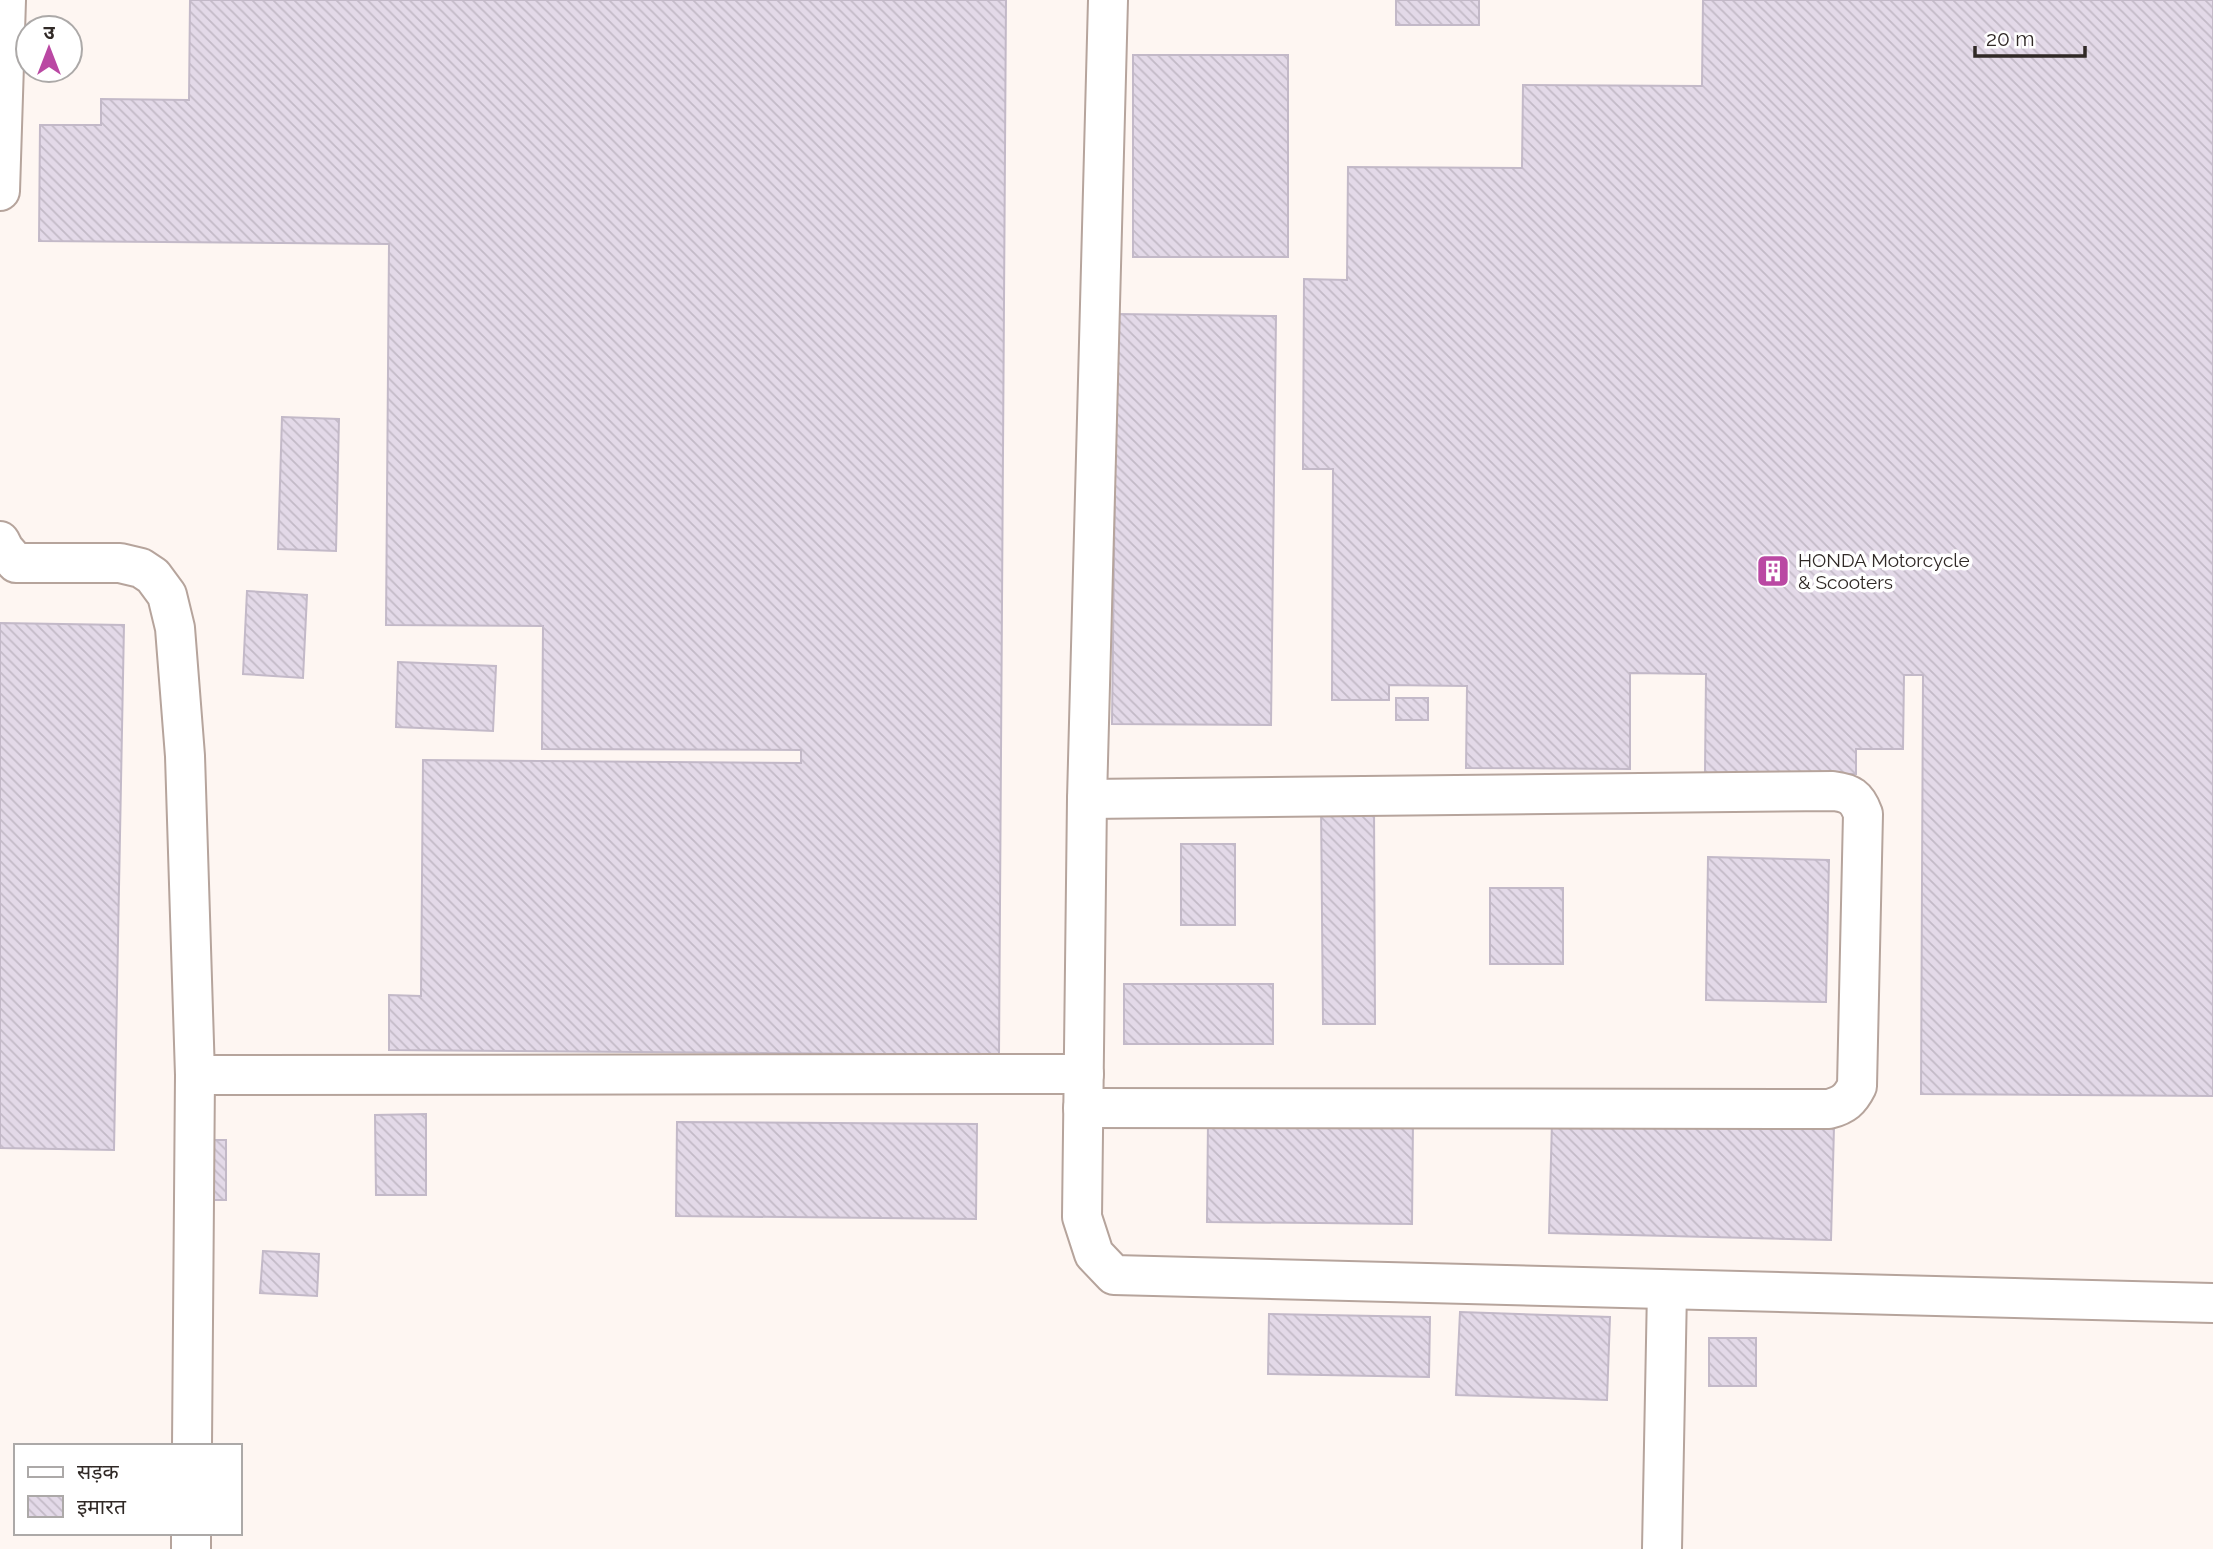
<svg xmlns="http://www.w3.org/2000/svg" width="2213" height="1549" font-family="Raleway,'Noto Sans Devanagari',sans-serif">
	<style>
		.building { fill: url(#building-back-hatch); stroke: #c3b9c8; stroke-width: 2 }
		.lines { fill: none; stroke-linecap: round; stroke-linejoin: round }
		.minor-casing { stroke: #b6a49c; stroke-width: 42 }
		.minor { stroke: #fff; stroke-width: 38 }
		.labels { text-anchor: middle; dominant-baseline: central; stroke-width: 7; stroke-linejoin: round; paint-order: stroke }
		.poi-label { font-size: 19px; fill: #302926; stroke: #fff; text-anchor: start }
	</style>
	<defs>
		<pattern id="building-back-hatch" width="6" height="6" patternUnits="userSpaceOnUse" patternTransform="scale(1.75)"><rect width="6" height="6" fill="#e3d9e8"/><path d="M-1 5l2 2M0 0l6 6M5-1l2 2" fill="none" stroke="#c3bac7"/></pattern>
	</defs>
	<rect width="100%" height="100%" fill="#fef6f2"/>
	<g class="building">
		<polygon points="190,0 1006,0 999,1055 389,1050 389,995 421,996 423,760 801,763 801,750 542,749 543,626 386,625 389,244 39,241 40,125 101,125 101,99 189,100"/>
		<rect x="1396" y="0" width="83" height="25"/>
		<polygon points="1703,0 2213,0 2213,1096 1921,1094 1923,675 1904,675 1903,749 1856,749 1856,774 1705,773 1706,674 1630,673 1630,769 1466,768 1467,686 1389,685 1389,700 1332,700 1333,469 1303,469 1304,279 1347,280 1348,167 1522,168 1523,85 1702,86"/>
		<rect x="1133" y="55" width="155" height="202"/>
		<polygon points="1117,314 1276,316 1271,725 1112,724"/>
		<polygon points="282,417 339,419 336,551 278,549"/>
		<polygon points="247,591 307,595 303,678 243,674"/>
		<polygon points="0,623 124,625 114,1150 0,1148"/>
		<polygon points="398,662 496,666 493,731 396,727"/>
		<rect x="1396" y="698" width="32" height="22"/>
		<polygon points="1321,804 1374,804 1375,1024 1323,1024"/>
		<rect x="1181" y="844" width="54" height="81"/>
		<polygon points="1708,857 1829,860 1826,1002 1706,1000"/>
		<rect x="1490" y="888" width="73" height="76"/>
		<rect x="1124" y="984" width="149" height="60"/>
		<polygon points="426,1114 426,1195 376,1195 375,1115"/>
		<polygon points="1208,1120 1413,1122 1412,1224 1207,1222"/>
		<polygon points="1552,1121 1834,1127 1831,1240 1549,1233"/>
		<polygon points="677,1122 977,1124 976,1219 676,1216"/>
		<rect x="195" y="1140" width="31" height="60"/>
		<polygon points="263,1251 319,1254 317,1296 260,1293"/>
		<polygon points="1460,1312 1610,1317 1607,1400 1456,1395"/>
		<polygon points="1269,1314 1430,1317 1429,1377 1268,1374"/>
		<rect x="1709" y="1338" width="47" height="48"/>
	</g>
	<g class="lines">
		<defs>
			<g id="minor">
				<polyline points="1108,0 1087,799 1082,1217 1094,1254 1114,1275 2213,1303"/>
				<polyline points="0,191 6,0"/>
				<polyline points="0,541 4,549 16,563 120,563 141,568 153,576 167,595 175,628 185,756 195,1075 192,1446"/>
				<polyline points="195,1075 1084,1074"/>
				<path d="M1083,1108l746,1c15,-4 21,-9 28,-23l6,-272c-6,-17 -13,-21 -30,-23l-746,8"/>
				<polyline points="191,1549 191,1533"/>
				<polyline points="1662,1549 1667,1290"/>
			</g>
		</defs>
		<use href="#minor" class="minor-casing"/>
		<use href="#minor" class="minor"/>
	</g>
	<defs>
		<symbol id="building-square" viewBox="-11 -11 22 22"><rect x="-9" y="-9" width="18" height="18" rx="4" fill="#ba48a3" stroke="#fff"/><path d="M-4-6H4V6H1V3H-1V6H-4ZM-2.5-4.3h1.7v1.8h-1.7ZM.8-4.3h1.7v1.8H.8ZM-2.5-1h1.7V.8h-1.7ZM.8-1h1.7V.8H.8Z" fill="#fff"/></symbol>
	</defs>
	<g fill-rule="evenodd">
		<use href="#building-square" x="1754" y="552" width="38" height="38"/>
	</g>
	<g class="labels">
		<g class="poi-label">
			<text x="1798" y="560">HONDA Motorcycle<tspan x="1798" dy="22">&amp; Scooters</tspan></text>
		</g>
	</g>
	<rect x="14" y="1444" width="228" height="91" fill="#ffffff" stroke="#aca9a8" stroke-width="2"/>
	<rect x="28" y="1467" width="35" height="10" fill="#ffffff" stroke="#aca9a8" stroke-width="2"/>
	<text x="77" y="1479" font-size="21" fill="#302926">सड़क</text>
	<rect x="28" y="1496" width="35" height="21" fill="url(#building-back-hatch)" stroke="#aca9a8" stroke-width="2"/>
	<text x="77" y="1514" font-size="21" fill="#302926">इमारत</text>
	<g transform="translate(49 49)"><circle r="33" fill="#ffffff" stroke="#aca9a8" stroke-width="2"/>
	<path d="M0-5L12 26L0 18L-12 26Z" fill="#ba48a3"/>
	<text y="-10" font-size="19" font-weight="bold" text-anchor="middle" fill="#302926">उ</text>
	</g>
	<path d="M1975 46v10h110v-10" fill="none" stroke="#302926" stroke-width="3.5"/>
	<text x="1986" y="46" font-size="21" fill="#302926" stroke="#ffffff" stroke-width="5" paint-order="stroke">20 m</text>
</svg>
